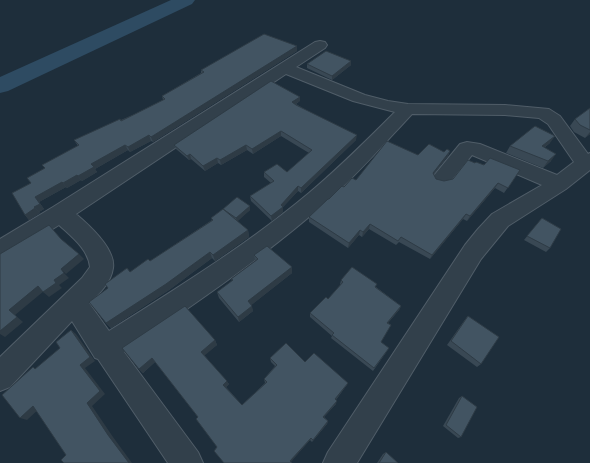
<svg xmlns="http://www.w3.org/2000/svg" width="590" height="463" font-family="Roboto,sans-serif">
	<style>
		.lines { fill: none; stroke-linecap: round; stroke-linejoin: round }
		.river { fill: #2e4b62; fill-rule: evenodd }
		.minor-casing { stroke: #505d68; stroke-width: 2 }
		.minor { fill: #32404b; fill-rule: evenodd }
		.wall { fill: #394854 }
		.shaded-wall { fill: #2e3b45 }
		.building { fill: #425462; stroke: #2e3b45 }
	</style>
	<rect width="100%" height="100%" fill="#1e2e3b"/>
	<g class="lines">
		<polygon class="river" points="171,0 195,0 192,4 8,91 0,93 0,77"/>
		<defs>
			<path id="minor" d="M320,41l5,1 2,3 -2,3 -29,19 69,28 23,6 20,3 97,1 44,4 11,7 28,38 2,-1v17l-24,19 -58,37 -27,33 -124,204h-34l5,-11 137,-207 13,-16 14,-15 50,-29 -70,-30 -23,28 -7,2 -7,-2 -3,-5 28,-34 7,-2 13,2 77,31 17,-13 -26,-38 -9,-6 -34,-3 -93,-1c-29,31 -57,63 -89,91 -62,54 -131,101 -199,147l74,100 5,11h-35l-70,-104 -3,-1 -23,-37 -62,66 -10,4v-34l82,-79 8,-11c-2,-18 -18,-30 -31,-42l-51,32 -8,3v-21l53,-32 262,-165zM286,74l67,27 42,11c-28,28 -56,56 -86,81 -62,52 -132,95 -200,138l-20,-28c10,-9 22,-20 24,-35 3,-19 -24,-43 -37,-54z"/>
		</defs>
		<use href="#minor" class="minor-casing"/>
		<use href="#minor" class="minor"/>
	</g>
	<g class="wall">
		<polygon points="297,51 153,142 151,141 130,152 128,150 95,169 97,172 82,181 81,180 67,188 66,187 39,202 44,209 39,212 40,213 29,220 25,215 31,183 45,168 42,165 78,146 74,140 135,114 163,100 162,96 201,73 201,70"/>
		<polygon points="351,61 351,65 332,80 307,68 307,64"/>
		<polygon points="300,101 296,104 356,140 301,193 298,191 283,207 283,212 272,221 251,201 250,196 271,183 264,177 264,172 287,172 309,153 281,136 253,154 247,150 221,165 218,163 205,171 191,159 189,160 176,149 174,145"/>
		<polygon points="590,108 590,134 585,138 574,132 570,126 575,119"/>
		<polygon points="550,143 544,148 551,161 543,168 506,153 510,146"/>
		<polygon points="450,151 448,156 434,174 436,179 444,181 453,179 475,163 520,170 504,193 495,188 467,221 463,219 430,259 399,242 396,245 369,229 362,237 359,235 348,248 309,222 309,217 344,187 356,180 418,155"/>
		<polygon points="223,209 250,210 237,221 248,230 249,237 215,261 212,258 169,290 111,328 106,323 150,261 212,220 211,218"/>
		<polygon points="542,218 550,248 546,252 524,240"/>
		<polygon points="254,255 292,273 251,305 253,311 239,322 219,298 217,292 232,281 231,279 255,261"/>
		<polygon points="341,280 376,287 401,306 399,310 388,323 391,325 381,342 387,351 373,371 331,338 332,336 310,317 310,313 328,299 341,285 340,284"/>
		<polygon points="468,316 481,364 477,367 447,345 464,321"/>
		<polygon points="215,340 217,345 204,355 229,384 226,387 242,405 265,383 264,379 275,366 271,362 270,358 305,362 348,383 346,386 336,400 336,404 324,417 328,421 327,424 312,442 310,440 291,461 217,447 198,417 155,362 143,373 139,369 122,348"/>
		<polygon points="462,396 461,437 458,438 443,426 459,398"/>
		<polygon points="386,452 398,463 377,463 383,454"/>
	</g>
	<g class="shaded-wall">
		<polygon points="297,46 297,51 153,142 151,137"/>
		<polygon points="351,61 351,65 332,80 332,76"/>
		<polygon points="300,97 300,101 292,106 292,102"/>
		<polygon points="281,131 281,136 253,154 252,149"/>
		<polygon points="590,132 590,134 585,138"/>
		<polygon points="149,135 151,141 130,152 128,147"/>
		<polygon points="357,135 356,140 301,193 301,188"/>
		<polygon points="555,136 550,143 537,153 542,146"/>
		<polygon points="125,145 128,150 95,169 97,172 82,181 78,176 91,164"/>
		<polygon points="246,145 247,150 221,165 220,160"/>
		<polygon points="450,151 448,156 430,178 433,173"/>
		<polygon points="190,154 191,159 189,160 187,156"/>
		<polygon points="556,154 551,161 543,168 548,161"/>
		<polygon points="217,158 218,163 205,171 203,166"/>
		<polygon points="77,175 81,180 67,188 63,183"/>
		<polygon points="62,182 66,187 39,202 44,209 39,212 34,207 35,197"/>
		<polygon points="498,183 495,188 467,221 470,216"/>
		<polygon points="298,186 298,191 282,208 283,207 283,212 272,221 271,216"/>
		<polygon points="250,206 250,210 237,222 236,218"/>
		<polygon points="35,208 40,213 29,220 25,215"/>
		<polygon points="466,214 463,219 430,259 432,255"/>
		<polygon points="370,224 369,229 362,237 363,232"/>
		<polygon points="248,230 249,237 215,261 213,255"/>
		<polygon points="360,230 359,235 348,248 349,243"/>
		<polygon points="210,252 212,258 169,290 111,328 106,323"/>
		<polygon points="79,254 84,259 66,274 61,269"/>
		<polygon points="292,267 292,273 249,307 248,301"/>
		<polygon points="64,273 69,278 59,285 62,288 49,297 43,292 54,280"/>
		<polygon points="38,286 44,291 15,315 23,322 5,337 0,334 0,331 9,310"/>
		<polygon points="252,306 253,311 239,322 238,317"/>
		<polygon points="401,306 399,310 385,326 387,323"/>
		<polygon points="71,330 76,334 95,361 85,368 105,394 92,406 113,437 132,463 129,463 108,435 87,403 80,365"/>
		<polygon points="215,340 217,345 204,356 201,352"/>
		<polygon points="152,358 155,362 143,373 139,369"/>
		<polygon points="227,381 229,384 225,388 223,385"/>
		<polygon points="348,383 346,386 334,402 335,399"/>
		<polygon points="337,401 336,404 322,419 323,417"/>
		<polygon points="33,406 40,408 27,420 20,418"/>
		<polygon points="328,421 327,424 312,442 313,440"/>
		<polygon points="311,438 310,440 291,462 290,461"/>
	</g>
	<g class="building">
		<polygon points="264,34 297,46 151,137 149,135 128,147 125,145 91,164 94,167 78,176 77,175 63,183 62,182 35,197 40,204 34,207 35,208 25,215 12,193 31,183 27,178 45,168 42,165 79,145 74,140 120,119 121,121 165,99 162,96 204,72 201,70"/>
		<polygon points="326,51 351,61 332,76 307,64"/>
		<polygon points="271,81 300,97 292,102 296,105 357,135 301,188 298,186 281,205 283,207 271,216 250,196 274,181 264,172 277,164 287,172 312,150 281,131 252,149 246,145 220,160 217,158 203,166 190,154 187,156 174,145"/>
		<polygon points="590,108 590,130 580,125 575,119"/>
		<polygon points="535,126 555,136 542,146 556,154 548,161 510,146"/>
		<polygon points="387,141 418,155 429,144 444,152 447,149 450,151 433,173 436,179 444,181 453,179 468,160 475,163 476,162 484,165 490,158 520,170 508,188 498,183 470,216 466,214 432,255 401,237 398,241 370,224 363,232 360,230 349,243 309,217 328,199 329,199 342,186 344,187 352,178 356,180"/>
		<polygon points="237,197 250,206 236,218 223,209"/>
		<polygon points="223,209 248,230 213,255 210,252 166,284 106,323 89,302 108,288 105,284 127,268 130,272 148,259 150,261 213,220 211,218"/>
		<polygon points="542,218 561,229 550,248 527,236"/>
		<polygon points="49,225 61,239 79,254 61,269 64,273 54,280 56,283 43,292 38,286 9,310 17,317 0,331 0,254"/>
		<polygon points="267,246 292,267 248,301 252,306 238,317 217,292 233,280 231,279 258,259 254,255"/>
		<polygon points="352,267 377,284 375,287 401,306 387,323 391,325 381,342 389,348 374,368 332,335 334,333 310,313 326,297 328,299 343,282 341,280"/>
		<polygon points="185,306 215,340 201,352 227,381 223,385 242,405 267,382 264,379 277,365 270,358 286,343 305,362 314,353 348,383 335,399 337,401 323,417 328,421 313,440 311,438 290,461 292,463 224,463 214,451 217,447 196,419 198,417 152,358 139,369 122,348"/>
		<polygon points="468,316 499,337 481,364 451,341"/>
		<polygon points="71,330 90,357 80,365 100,391 87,403 108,435 129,463 64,463 61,460 66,455 33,406 20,418 2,395 33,367 35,369 60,348 56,342"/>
		<polygon points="462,396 477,407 461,437 446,425"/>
		<polygon points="386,452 398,463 379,463"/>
	</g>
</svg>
